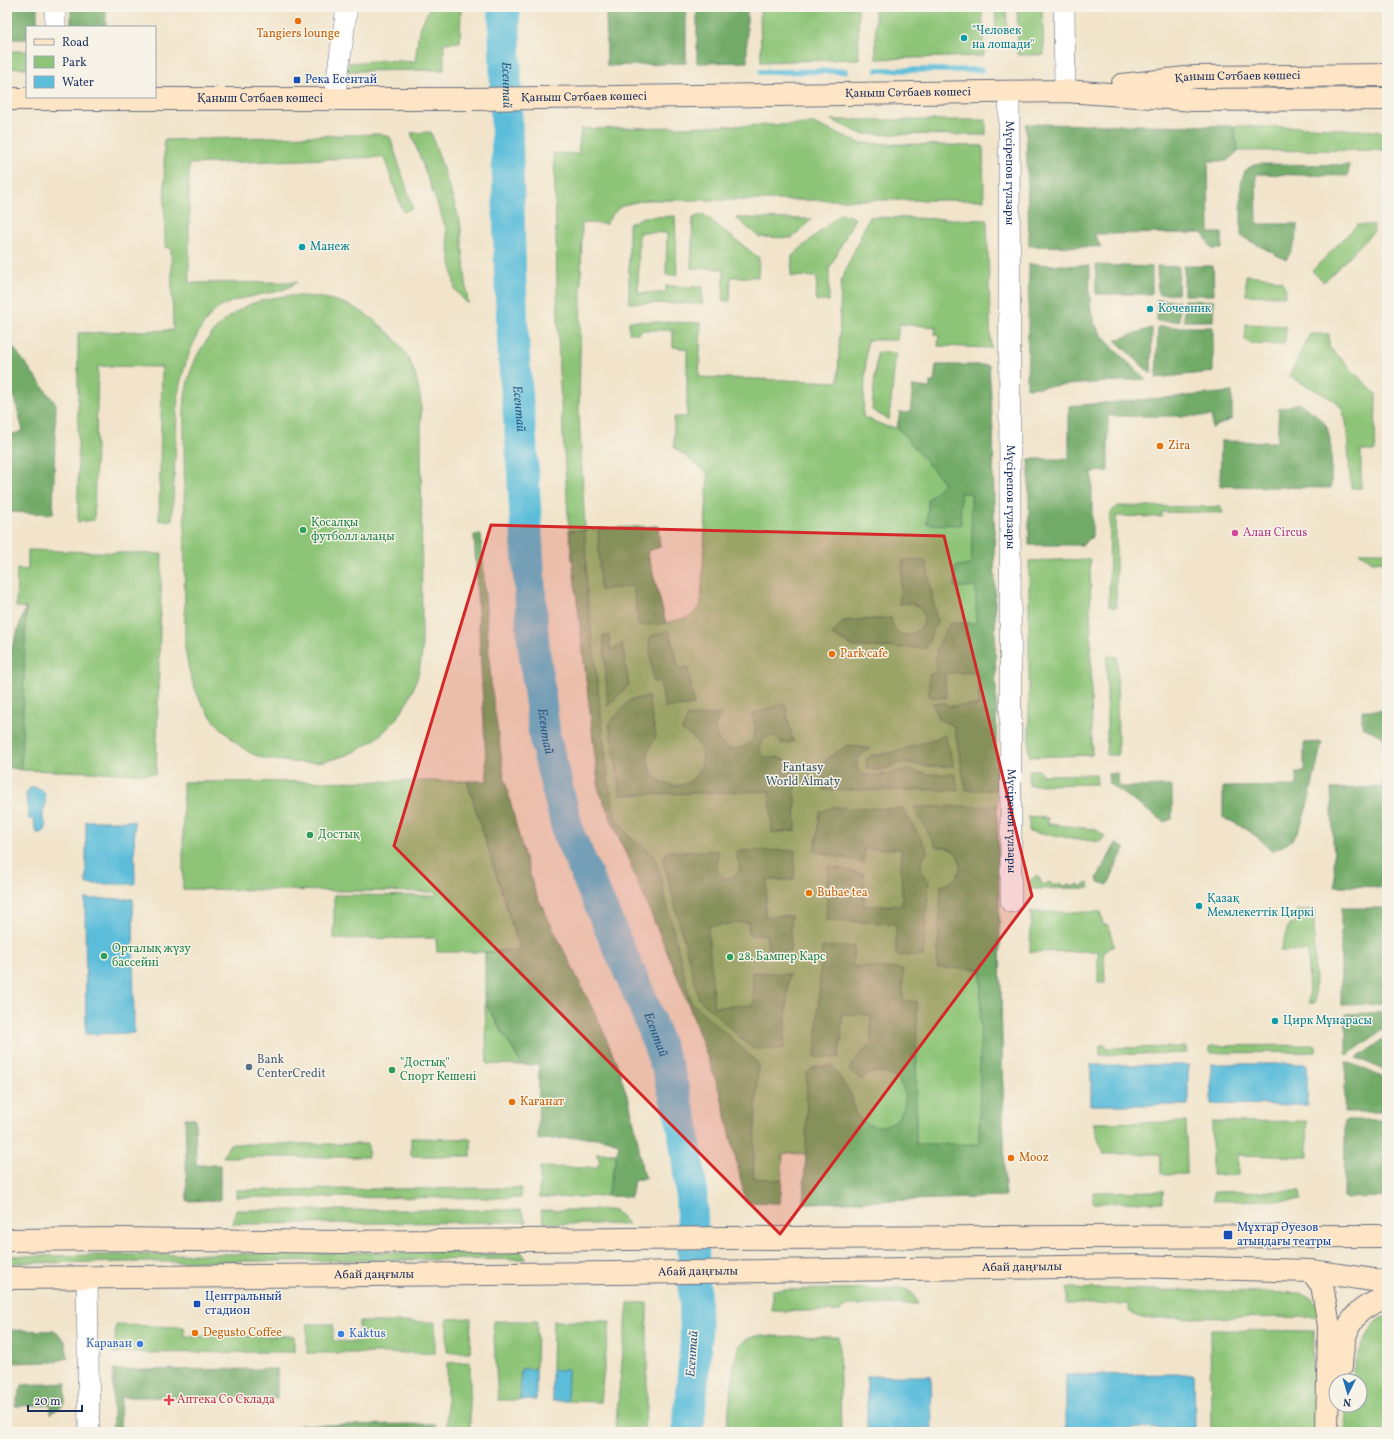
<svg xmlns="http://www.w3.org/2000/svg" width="1394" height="1439" font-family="Vollkorn,serif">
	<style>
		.green { fill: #8dc477; stroke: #547a6a }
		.forest { fill: #72aa68; stroke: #466c63 }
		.water { fill: #5cbdda; stroke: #3c769c }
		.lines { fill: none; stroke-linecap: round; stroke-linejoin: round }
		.stream { stroke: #5cbdda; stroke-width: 5.5 }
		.river { stroke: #5cbdda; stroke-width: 32 }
		.street-casing { stroke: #666e84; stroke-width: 22 }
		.secondary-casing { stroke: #666e84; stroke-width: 24 }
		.street { stroke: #fff; stroke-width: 21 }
		.secondary { stroke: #fde5c5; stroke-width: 22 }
		.marked { fill: #d62828; fill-opacity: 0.2; stroke: #d62828; stroke-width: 3; stroke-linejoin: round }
		.food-dot { fill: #e8710a; stroke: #f7f3e8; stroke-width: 1.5 }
		.culture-dot { fill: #0f9aa8; stroke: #f7f3e8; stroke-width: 1.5 }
		.transit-dot { fill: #1a4fb4; stroke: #f7f3e8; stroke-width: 1.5 }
		.leisure-dot { fill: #2e9e5b; stroke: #f7f3e8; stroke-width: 1.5 }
		.hotel-dot { fill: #d1479c; stroke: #f7f3e8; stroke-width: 1.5 }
		.service-dot { fill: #5c6f8a; stroke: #f7f3e8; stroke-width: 1.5 }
		.shop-dot { fill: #3f7fe0; stroke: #f7f3e8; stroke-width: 1.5 }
		.health-dot { fill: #e0444e; stroke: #f7f3e8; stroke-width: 1.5 }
		.labels { text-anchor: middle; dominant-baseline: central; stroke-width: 3; stroke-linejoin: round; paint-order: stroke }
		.culture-label { font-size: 12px; fill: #0d838f; stroke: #f7f3e8; text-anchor: start }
		.food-label { font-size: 12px; fill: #c56008; stroke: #f7f3e8; text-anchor: start }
		.street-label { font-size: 12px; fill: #1b2f5e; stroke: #f7f3e8 }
		.transit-label { font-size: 12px; fill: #164399; stroke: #f7f3e8; text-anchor: start }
		.leisure-label { font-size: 12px; fill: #27864d; stroke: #f7f3e8; text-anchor: start }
		.hotel-label { font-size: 12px; fill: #b23c85; stroke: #f7f3e8; text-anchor: start }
		.park-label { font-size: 12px; fill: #385464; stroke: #f7f3e8 }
		.service-label { font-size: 12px; fill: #4e5e75; stroke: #f7f3e8; text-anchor: start }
		.shop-label { font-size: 12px; fill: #366cbe; stroke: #f7f3e8; text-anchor: start }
		.health-label { font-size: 12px; fill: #be3a42; stroke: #f7f3e8; text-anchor: start }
		.water-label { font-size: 13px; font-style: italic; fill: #2e5a83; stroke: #f7f3e8 }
	</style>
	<rect width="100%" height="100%" fill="#f7f3e8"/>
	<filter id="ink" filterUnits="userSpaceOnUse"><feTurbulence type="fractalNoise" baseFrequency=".025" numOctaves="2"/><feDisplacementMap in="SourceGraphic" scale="8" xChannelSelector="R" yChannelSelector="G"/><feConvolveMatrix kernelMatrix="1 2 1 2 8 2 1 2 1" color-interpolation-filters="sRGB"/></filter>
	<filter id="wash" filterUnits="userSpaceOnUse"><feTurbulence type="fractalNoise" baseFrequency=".012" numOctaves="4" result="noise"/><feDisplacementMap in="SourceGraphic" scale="16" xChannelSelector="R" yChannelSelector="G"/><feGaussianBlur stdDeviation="0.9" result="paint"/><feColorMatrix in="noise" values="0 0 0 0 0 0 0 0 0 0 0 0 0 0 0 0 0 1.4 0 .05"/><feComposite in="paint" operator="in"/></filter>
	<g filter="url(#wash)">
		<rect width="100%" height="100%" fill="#f1e4ca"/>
		<g class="green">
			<polygon points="430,7 461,7 460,42 444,43 444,70 347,71 349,63 384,60 415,62 419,30"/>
			<polygon points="760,7 858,7 859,59 761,62"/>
			<polygon points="875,7 982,7 984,56 876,59"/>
			<polygon points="995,7 1006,7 1007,32 996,33"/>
			<polygon points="1017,7 1042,7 1044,55 1018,55"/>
			<rect x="7" y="51" width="20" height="17"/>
			<polygon points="831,120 986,120 986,135 862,134"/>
			<path d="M815,124l46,19 122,3 1,54h-338c-22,5 -27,3 -40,24l-24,-1 -3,191 6,116 73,-4 2,21 -13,4 19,72 23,-6 12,-12 7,-131 -34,-27v-30h13v-68l-14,-2v-17h-31l-3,3h-10v-12l72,2 -2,54 139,5 3,-101 28,-64 118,3 4,128 -53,-2 1,-11 -4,-1 1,-7 -37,-3 -2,16h-30l-4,77 25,10 105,5 4,366 8,399 -202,6 3,-49 -23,-1 -3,50 -34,-1 -25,-107 -37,-103 -85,-202 -30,-259 -10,-160 -5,-218 24,1 3,-25z"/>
			<polygon points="1233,126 1312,127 1387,132 1387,150 1238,151"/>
			<polygon points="431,132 460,221 468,304 455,290 446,228 411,133"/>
			<path d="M380,134l10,3 23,71 -10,4 -19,-55 -195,7v119l108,-1c-16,12 -26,9 -43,14 -14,3 -29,6 -40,16 -19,17 -32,58 -36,83l-6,125 -13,1 3,-154 -64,-1 -4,154 -16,2v-189l95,-3 -2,-82 -6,-1 -1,-107z"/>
			<polygon points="841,213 855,218 829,269 829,301 816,301 817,277 791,276 792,256"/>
			<polygon points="703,214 759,258 758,277 731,277 730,301 723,301 724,269 691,268 693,218"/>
			<polygon points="675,216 677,275 666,275 667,233 639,232 638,293 666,293 666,286 703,287 702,304 629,303 629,224 643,217"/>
			<polygon points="736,218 812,219 792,238 759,237"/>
			<polygon points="1357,225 1374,225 1374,231 1324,282 1312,271"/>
			<polygon points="1246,275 1267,277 1281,281 1286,289 1285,296 1246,295"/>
			<path d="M284,296c38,-1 67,4 96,29 27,23 37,44 41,79l1,247c-6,72 -66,121 -138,110 -10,-1 -20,-2 -29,-6 -10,-4 -19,-12 -27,-20 -27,-25 -38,-50 -43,-87l-1,-238c1,-14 3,-29 8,-42 9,-27 33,-53 59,-64 10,-4 22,-6 33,-8z"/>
			<polygon points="1246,324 1286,326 1285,341 1282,345 1251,344 1245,340"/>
			<polygon points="1310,334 1329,334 1329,347 1376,394 1375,451 1361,451 1361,488 1351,488 1346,421 1342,409 1337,402 1289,376"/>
			<polygon points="877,352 896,353 889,420 872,410"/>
			<path d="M1118,506l103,1 2,6 -61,-1v5l-46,-1v92l-7,-2 1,-90c1,-5 4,-8 8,-10z"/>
			<polygon points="28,550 162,554 156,774 21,770 26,608 16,607 17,569 28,570"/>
			<polygon points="1359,552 1387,552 1387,561 1372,562"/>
			<polygon points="1090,559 1092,755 1029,757 1029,561"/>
			<polygon points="1107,656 1117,657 1118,755 1107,755"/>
			<polygon points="1029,770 1039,770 1043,775 1096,774 1097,784 1029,785"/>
			<polygon points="467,781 520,950 485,952 437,952 436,938 334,939 334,895 436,896 436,892 183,889 183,782"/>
			<polygon points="1029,816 1048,818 1048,824 1095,829 1105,836 1100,842 1029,832"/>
			<polygon points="1037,875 1043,885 1050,882 1053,886 1061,883 1062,887 1069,884 1072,887 1079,884 1080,887 1088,883 1090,888 1030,889 1030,881"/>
			<polygon points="1297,910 1314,910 1315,1003 1309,1003 1308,951 1280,951 1289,924 1295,924"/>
			<polygon points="1031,912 1101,912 1103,925 1108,925 1114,946 1104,951 1105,983 1098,983 1098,951 1030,952"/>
			<polygon points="485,1003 522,1065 487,1064"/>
			<polygon points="1100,1045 1106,1045 1106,1048 1186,1047 1187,1053 1100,1055"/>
			<polygon points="1316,1045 1316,1052 1210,1053 1210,1046"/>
			<polygon points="1307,1121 1308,1157 1238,1155 1238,1175 1212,1175 1212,1122"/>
			<polygon points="1186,1122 1187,1174 1161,1174 1160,1154 1103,1154 1093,1123"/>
			<polygon points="411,1138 471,1139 471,1156 411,1156"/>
			<polygon points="230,1144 368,1144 368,1157 223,1157"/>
			<polygon points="596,1153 617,1153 607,1196 539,1198 540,1167 596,1168 600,1162"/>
			<polygon points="521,1188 521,1198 236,1197 236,1190"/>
			<polygon points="1163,1191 1163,1202 1093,1203 1093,1192"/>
			<polygon points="1300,1191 1301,1200 1214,1201 1214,1192"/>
			<polygon points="236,1210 521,1210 526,1222 232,1224"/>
			<polygon points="540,1210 615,1210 628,1224 551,1224 544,1222"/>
			<polygon points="521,1251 526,1259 7,1263 7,1256"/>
			<path d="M900,1288c10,2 15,5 18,16l-71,1 -7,6h-68v-21z"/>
			<path d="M1067,1288l233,5c15,4 18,11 25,24l-182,1c-9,-2 -13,-4 -16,-14h-60z"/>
			<polygon points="628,1303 647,1303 647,1409 643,1432 615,1432"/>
			<path d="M1387,1317v115h-42l1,-27h14v-24h-9c5,-18 12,-49 27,-61 2,-2 6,-3 9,-3z"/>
			<polygon points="471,1318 470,1352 447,1352 447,1319"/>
			<polygon points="493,1321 537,1321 536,1369 521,1369 520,1400 498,1400"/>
			<polygon points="553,1321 610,1321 600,1402 567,1401 568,1371 552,1370"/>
			<polygon points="359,1322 435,1322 435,1353 307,1353 307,1324 333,1324 333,1341 359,1342"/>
			<polygon points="116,1325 184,1327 185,1336 294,1336 294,1352 114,1353"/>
			<polygon points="1210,1330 1314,1331 1312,1379 1317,1387 1315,1432 1211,1432"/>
			<path d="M755,1336l84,1 2,95h-115l10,-77c3,-12 8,-15 19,-19z"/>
			<polygon points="470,1362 470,1432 447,1432 447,1363"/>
		</g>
		<g class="forest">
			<polygon points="7,7 37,7 37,27 27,27 27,39 7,39"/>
			<rect x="71" y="7" width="35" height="20"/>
			<polygon points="606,7 686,7 686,63 607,66"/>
			<polygon points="697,7 747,7 747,62 697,63"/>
			<polygon points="1026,124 1233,126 1238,151 1227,161 1208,161 1209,233 1222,233 1222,249 1212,249 1203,233 1094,234 1101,247 1029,246"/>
			<path d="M1259,164l90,1 -1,11 -92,-2 1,50h40c0,15 -3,24 -11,36l-45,-24v-50c2,-14 4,-19 18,-22z"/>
			<path d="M1029,264l61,2c0,17 -2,36 3,53 6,20 38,45 53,60l-119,9z"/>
			<polygon points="1096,265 1152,267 1152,294 1096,294"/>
			<polygon points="1157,266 1179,267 1178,294 1158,294"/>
			<polygon points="1184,266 1213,266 1214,295 1184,295"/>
			<polygon points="1157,300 1179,301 1179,321 1157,321"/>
			<polygon points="1184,300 1214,301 1213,321 1184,321"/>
			<polygon points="1158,327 1213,327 1213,372 1156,378"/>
			<polygon points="1152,328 1151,374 1115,340"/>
			<polygon points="7,339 56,404 53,514 7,512 7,436 23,431 7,369"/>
			<polygon points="936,365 989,365 993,432 997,790 966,790 954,726 940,720 932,703 946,703 946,706 979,705 978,673 945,673 946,698 929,697 929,675 936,672 936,650 950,623 976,623 976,587 955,587 955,566 972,565 971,493 960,493 961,525 927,524 928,499 944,483 897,427 900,412 910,413 913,386 930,388 930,382 934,382"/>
			<polygon points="1232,392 1232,419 1212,428 1212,416 1108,416 1108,471 1092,472 1092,537 1082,545 1029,545 1029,459 1069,459 1069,406"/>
			<path d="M1299,403c9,7 24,14 28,25 6,13 4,44 4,60l-111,-2 1,-45 56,1 2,-33z"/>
			<polygon points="658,526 660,547 647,551 666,623 639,626 633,586 600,590 598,529"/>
			<polygon points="585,530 587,593 609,786 616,818 630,837 648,850 656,860 691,1002 758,1063 753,1178 782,1180 780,1203 746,1202 721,1095 684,992 599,790 569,531"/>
			<path d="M481,534l10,150 13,91 13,54 18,63 65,132 17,40 13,41 8,36 4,28 4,9 -12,2 -3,17 -24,-1 12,-52c-18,-11 -60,-5 -81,-4l1,-75h-17l-37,-62v-51l35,-2 -53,-169h20l-13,-246z"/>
			<path d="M903,560l23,1 11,60 -11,27 -72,-1 -22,-12 11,-14 48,-3c5,35 50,7 26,-12 -6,-4 -12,-3 -18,-1z"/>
			<polygon points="26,607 21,770 7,767 7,661"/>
			<polygon points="669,630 679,669 688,667 694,705 665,708 660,681 653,682 649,637"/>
			<polygon points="609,635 611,650 622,643 629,685 608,706 603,636"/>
			<path d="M648,696l8,41c-8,10 -11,20 -6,32 2,6 7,10 13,13 32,17 60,-34 19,-51l5,-14 34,-3c-4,6 -7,12 -5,20 8,28 53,12 35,-19l34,-12 8,39 -11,2c-9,-19 -32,1 -18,12 4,3 8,3 13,1l17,7 2,66 -24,3 -2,-42 -149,4 -12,-71 21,-24z"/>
			<polygon points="1362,710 1387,710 1387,887 1335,886 1331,789 1382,787 1384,737 1362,727"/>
			<path d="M945,735l9,31c-12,0 -23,1 -35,-1 -4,-1 -10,-3 -15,-3 -12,3 -27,14 -38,4l1,-7 3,-3 25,-4z"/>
			<path d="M1322,742c-6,23 -15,81 -29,97 -6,6 -14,8 -21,12 -15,-16 -30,-26 -49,-33v-31l74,-1v-14h7v-29z"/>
			<path d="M847,745l24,4c-4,2 -9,4 -12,8 -4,6 -2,15 4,18 16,1 30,0 45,-6 15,7 31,5 47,5l3,16h-135l-1,-27z"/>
			<polygon points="1118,773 1119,787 1172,786 1172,819 1164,822 1109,784 1108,774"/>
			<path d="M997,806l8,391 -202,6 3,-50 1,-80 7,-6 18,-1c5,8 18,25 20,31 3,9 -1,13 7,20 5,7 13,9 22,9 28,-2 33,-44 6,-52 -4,-1 -8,-3 -12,-2 -5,1 -10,5 -13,8l-13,-10 2,-5 20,-22v-28l-29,-1 -1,28 -3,16 -23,-1 7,-110h32l-2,19 51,3v32h14l-1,143h63l2,-175 -44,-1 4,-82c29,-6 24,-42 -5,-39l-22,-40z"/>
			<path d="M832,807l71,2 25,42c-10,10 -8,22 1,31l-6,74 -27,-1v-31l-70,-4 2,-54 36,8v32l38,-1 -1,-56h-37v14l-49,-12 5,-39z"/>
			<polygon points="1116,843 1125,849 1118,861 1108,885 1098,882 1097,878"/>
			<path d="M795,850l-1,30h-27l-2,36h26l-1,36 -22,-1 -2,-17 -17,1 -1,-13 -40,4 6,81 40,-2 -2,-33 37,2 -5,75 -32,-1 -53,-49 -36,-140 5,-8h50c1,7 -2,14 -1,19 5,17 31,6 20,-11v-8z"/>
			<polygon points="1341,908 1387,908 1387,1004 1341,1005"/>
			<polygon points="1387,1012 1387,1027 1349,1054 1346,1055 1346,1014"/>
			<polygon points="1387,1037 1387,1071 1357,1058"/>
			<polygon points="1346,1062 1348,1062 1387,1079 1387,1112 1344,1112"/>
			<polygon points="185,1118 195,1118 196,1165 220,1165 220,1200 187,1201"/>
			<polygon points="1345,1120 1387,1120 1387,1197 1344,1198"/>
			<polygon points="7,1330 56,1331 65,1341 68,1358 53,1362 7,1363"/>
			<polygon points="277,1369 277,1398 121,1397 120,1432 113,1432 113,1370"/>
			<polygon points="66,1383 65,1403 51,1414 51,1405 15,1406 22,1385"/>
			<polygon points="436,1424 436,1432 300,1432 300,1425"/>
		</g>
		<g class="water">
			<path d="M31,787c17,1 14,8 14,21l-2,2v10c6,6 3,14 -6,13l-2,-4 -1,-9 -5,-1 -3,-26z"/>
			<polygon points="86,821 134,821 135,884 86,884"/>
			<polygon points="85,899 133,899 134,1033 86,1034"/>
			<polygon points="1211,1064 1307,1064 1307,1105 1211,1104"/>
			<rect x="1091" y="1065" width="97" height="40"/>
			<polygon points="521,1369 536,1369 536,1400 520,1400"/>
			<polygon points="552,1370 568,1370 567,1401 552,1401"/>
			<polygon points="1194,1374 1195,1428 1066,1429 1066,1375"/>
			<polygon points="867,1376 931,1376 932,1429 867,1430"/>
		</g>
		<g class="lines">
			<g class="stream">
				<polyline points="877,70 981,70"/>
				<polyline points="761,72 845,71"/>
			</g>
			<path class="river" id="s1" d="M504,7l6,264 4,88 7,82 12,199 12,99 24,96 74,168 25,67 15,56 8,62 4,118 1,33 -6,71 -3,22"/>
		</g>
	</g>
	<g filter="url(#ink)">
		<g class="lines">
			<defs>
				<g id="street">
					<polyline points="55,7 55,27"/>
					<polyline points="1064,7 1065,91"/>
					<path id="s2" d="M1009,92l2,810"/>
					<polyline points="334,100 347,7"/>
					<polyline points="87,1277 89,1432"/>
				</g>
				<g id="secondary">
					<path id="s3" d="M1122,85l73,-8 192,-2"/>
					<path id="s4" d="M7,99h463l595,-8 130,9 192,-1"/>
					<polyline points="7,1240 120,1239 338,1242 726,1238 1387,1236"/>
					<polyline points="1311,1271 1322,1285 1329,1326 1327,1432"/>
					<path id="s5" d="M7,1278l608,-5 517,-7 179,5 76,11"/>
					<path d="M1341,1366c2,-35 9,-58 46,-68"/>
				</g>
			</defs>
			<use href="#street" class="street-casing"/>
			<use href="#secondary" class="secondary-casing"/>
			<use href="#street" class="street"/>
			<use href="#secondary" class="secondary"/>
		</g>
	</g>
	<path class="marked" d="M491,525l453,11 88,360 -252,338 -386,-388z"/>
	<g class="food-dot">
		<circle cx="298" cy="21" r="4"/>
		<circle cx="1160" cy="446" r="4"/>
		<circle cx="832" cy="654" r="4"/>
		<circle cx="809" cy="893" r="4"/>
		<circle cx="512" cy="1102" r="4"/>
		<circle cx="1011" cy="1158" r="4"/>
		<circle cx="195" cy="1333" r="4"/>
	</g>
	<g class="culture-dot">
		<circle cx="964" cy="38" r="4"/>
		<circle cx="302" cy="247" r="4"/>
		<circle cx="1150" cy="309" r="4"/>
		<circle cx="1199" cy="906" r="4"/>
		<circle cx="1275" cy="1021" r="4"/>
	</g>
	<g class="transit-dot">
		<rect x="293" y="76" width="8" height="8" rx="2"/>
		<rect x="1223" y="1230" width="10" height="10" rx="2"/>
		<rect x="193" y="1300" width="8" height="8" rx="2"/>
	</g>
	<g class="leisure-dot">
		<circle cx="303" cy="530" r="4"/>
		<circle cx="310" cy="835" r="4"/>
		<circle cx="104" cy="956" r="4"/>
		<circle cx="730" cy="957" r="4"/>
		<circle cx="392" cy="1070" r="4"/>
	</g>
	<circle class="hotel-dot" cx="1235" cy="533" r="4"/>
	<circle class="service-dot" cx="249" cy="1067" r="4"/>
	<g class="shop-dot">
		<circle cx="341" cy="1334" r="4"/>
		<circle cx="140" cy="1344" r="4"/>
	</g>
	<path class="health-dot" d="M167 1394h4v4h4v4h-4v4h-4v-4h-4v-4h4z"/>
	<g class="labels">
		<g class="culture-label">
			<text x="972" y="31">"Человек<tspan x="972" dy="14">на лошади"</tspan></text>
			<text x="310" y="247">Манеж</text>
			<text x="1158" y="309">Кочевник</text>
			<text x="1207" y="899">Қазақ<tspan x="1207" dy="14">Мемлекеттік Циркі</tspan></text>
			<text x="1283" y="1021">Цирк Мұнарасы</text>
		</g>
		<g class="food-label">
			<text x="298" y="34" text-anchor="middle">Tangiers lounge</text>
			<text x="1168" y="446">Zira</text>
			<text x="840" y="654">Park cafe</text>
			<text x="817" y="893">Bubae tea</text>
			<text x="520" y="1102">Кағанат</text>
			<text x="1019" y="1158">Mooz</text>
			<text x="203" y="1333">Degusto Coffee</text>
		</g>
		<g class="street-label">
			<text stroke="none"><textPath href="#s3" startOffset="116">Қаныш Сәтбаев көшесі</textPath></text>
			<text stroke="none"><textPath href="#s4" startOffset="901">Қаныш Сәтбаев көшесі</textPath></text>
			<text stroke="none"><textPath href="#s4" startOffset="577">Қаныш Сәтбаев көшесі</textPath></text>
			<text stroke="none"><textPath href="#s4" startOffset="253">Қаныш Сәтбаев көшесі</textPath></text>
			<text stroke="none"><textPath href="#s2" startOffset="81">Мүсірепов гүлзары</textPath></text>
			<text stroke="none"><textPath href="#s2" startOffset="405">Мүсірепов гүлзары</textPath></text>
			<text stroke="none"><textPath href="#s2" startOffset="729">Мүсірепов гүлзары</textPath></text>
			<text stroke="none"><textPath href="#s5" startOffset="1015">Абай даңғылы</textPath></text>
			<text stroke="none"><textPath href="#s5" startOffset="691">Абай даңғылы</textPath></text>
			<text stroke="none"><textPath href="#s5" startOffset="367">Абай даңғылы</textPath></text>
		</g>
		<g class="transit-label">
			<text x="305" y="80">Река Есентай</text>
			<text x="1237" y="1228">Мұхтар Әуезов<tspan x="1237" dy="14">атындағы театры</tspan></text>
			<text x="205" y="1297">Центральный<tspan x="205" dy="14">стадион</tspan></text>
		</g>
		<g class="leisure-label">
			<text x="311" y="523">Қосалқы<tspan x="311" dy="14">футболл алаңы</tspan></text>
			<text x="318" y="835">Достық</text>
			<text x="112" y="949">Орталық жүзу<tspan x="112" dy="14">бассейні</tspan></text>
			<text x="738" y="957">28. Бампер Карс</text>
			<text x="400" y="1063">"Достық"<tspan x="400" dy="14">Спорт Кешені</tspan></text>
		</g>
		<g class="hotel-label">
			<text x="1243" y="533">Алан Circus</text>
		</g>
		<g class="park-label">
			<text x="803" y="768">Fantasy<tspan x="803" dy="14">World Almaty</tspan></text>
		</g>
		<g class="service-label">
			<text x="257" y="1060">Bank<tspan x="257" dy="14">CenterCredit</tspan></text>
		</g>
		<g class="shop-label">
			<text x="349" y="1334">Kaktus</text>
			<text x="132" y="1344" text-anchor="end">Караван</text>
		</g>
		<g class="health-label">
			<text x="177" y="1400">Аптека Со Склада</text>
		</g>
		<g class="water-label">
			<text stroke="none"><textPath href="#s1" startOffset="78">Есентай</textPath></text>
			<text stroke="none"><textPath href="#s1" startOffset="402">Есентай</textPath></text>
			<text stroke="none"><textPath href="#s1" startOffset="726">Есентай</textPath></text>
			<text stroke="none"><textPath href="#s1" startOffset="1050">Есентай</textPath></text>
			<text transform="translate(693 1354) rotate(-86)">Есентай</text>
		</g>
	</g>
	<rect width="1394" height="1439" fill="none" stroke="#f7f3e8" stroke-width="24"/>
	<rect x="26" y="26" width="130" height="72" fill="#f7f3e8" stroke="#9fa5b1"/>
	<rect x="34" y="39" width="20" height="6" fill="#fde5c5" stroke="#9fa5b1"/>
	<text x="62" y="46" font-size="12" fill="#1b2f5e">Road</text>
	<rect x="34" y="56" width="20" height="12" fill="#8dc477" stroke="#9fa5b1"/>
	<text x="62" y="66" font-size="12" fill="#1b2f5e">Park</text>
	<rect x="34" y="76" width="20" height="12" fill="#5cbdda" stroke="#9fa5b1"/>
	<text x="62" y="86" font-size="12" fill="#1b2f5e">Water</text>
	<g transform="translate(1348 1393) rotate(185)"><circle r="19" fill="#f7f3e8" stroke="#9fa5b1"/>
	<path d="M0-3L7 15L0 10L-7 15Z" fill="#1f6fb2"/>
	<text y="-6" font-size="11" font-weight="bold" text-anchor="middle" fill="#1b2f5e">N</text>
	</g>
	<path d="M28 1405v6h54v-6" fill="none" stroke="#1b2f5e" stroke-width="2"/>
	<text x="34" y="1405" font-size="12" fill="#1b2f5e" stroke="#f7f3e8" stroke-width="3" paint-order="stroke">20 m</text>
</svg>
